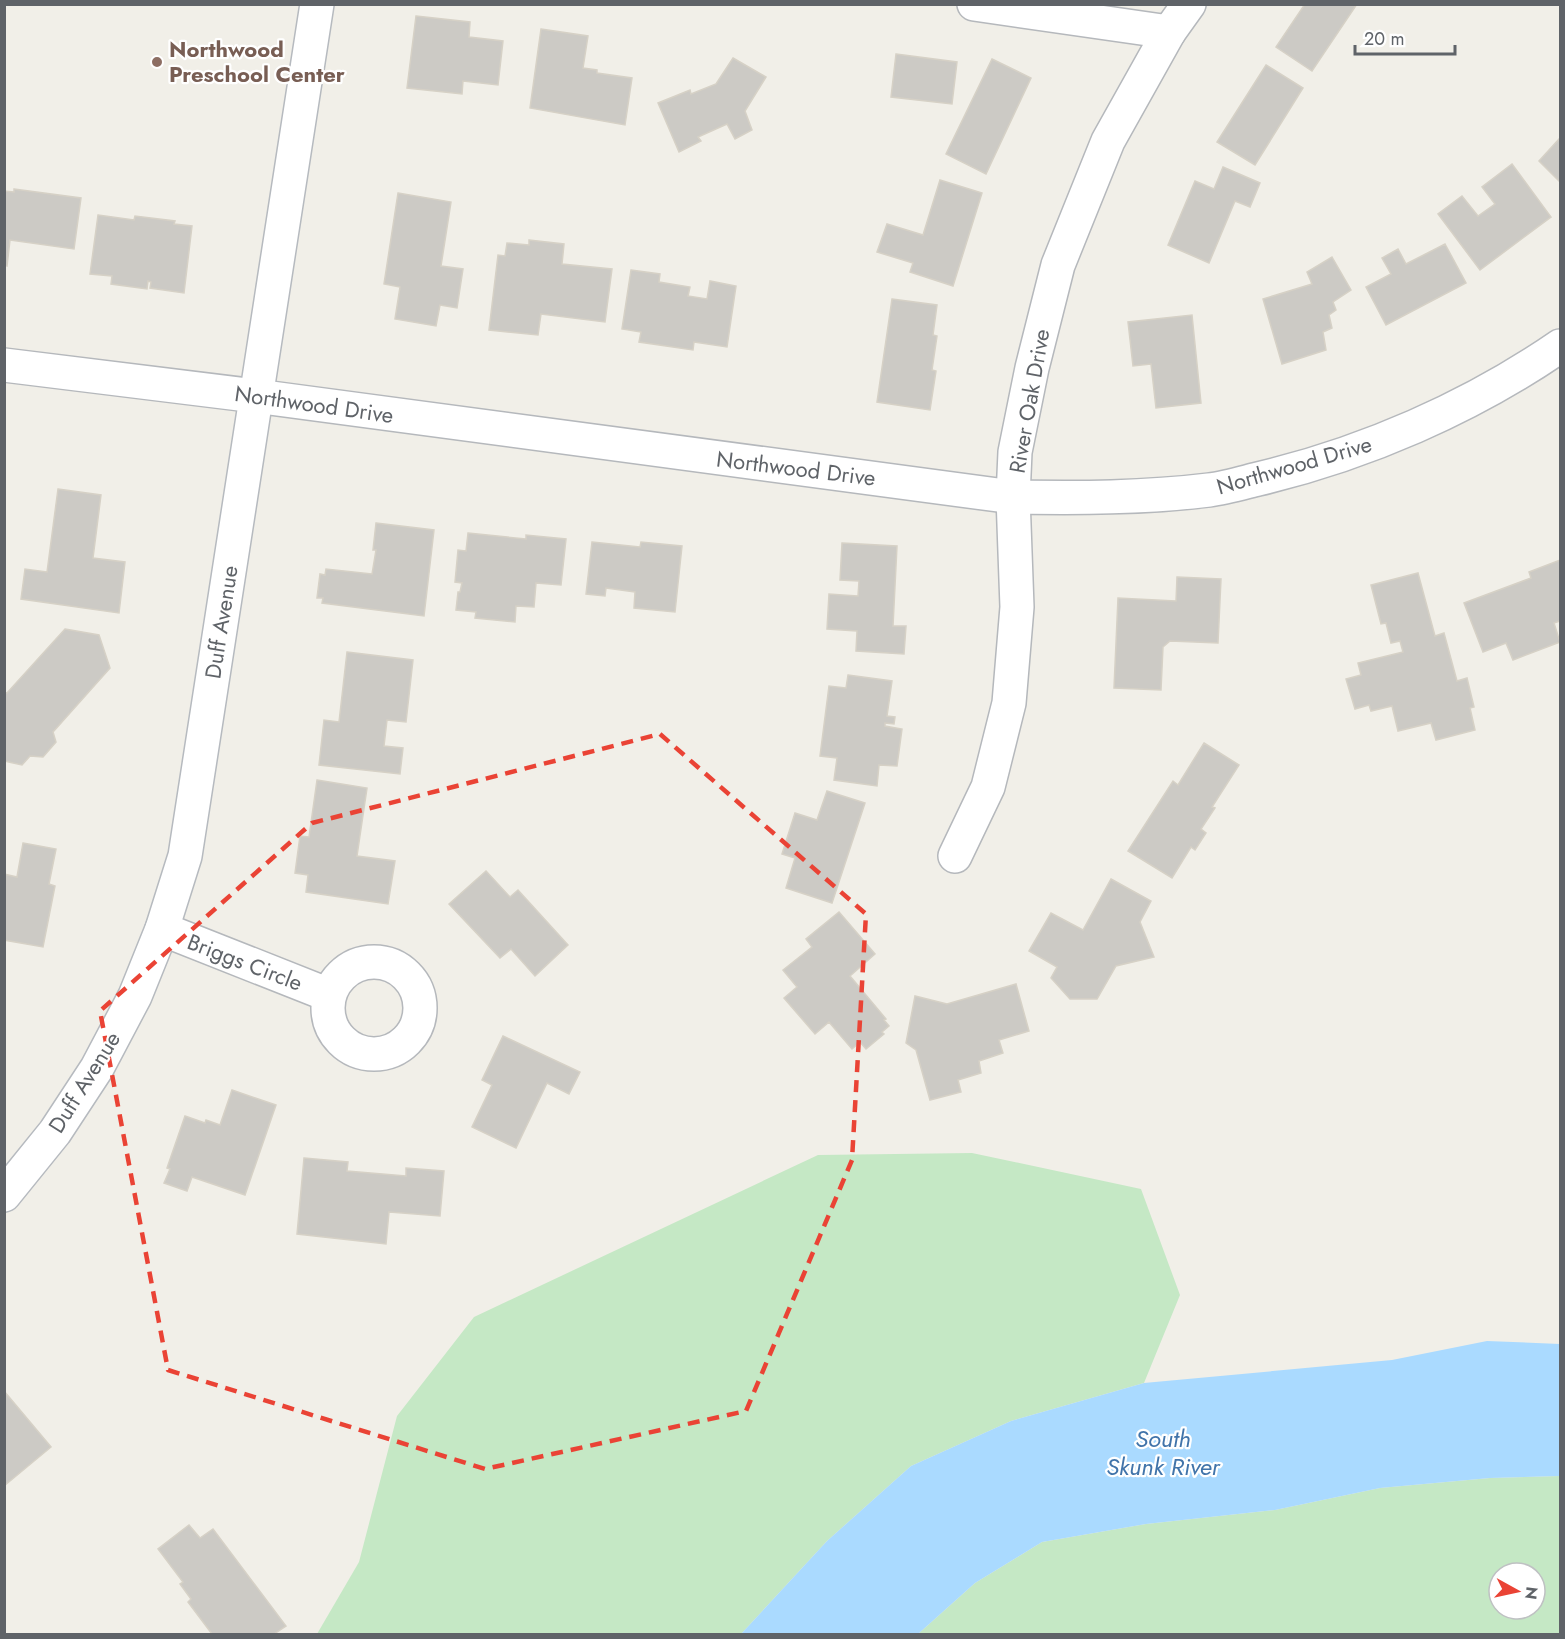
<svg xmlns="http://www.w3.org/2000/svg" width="1565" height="1639" font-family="Jost,sans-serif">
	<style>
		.green { fill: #c5e8c5; fill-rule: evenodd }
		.water { fill: #aadaff }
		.building { fill: #cccac5; stroke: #d6d1c6; stroke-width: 1.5 }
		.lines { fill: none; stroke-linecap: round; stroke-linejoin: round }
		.minor-casing { stroke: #b5b8bc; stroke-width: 36 }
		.secondary-casing { stroke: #b6babf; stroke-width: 36 }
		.minor { stroke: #fff; stroke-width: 33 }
		.secondary { stroke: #fff; stroke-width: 33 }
		.marked { fill: none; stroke: #ea4335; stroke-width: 4.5; stroke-dasharray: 12 8; stroke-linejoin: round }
		.education-dot { fill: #8d6e63; stroke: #fff; stroke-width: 2 }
		.labels { text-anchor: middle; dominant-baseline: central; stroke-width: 4.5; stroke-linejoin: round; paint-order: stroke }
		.education-label { font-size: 22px; font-weight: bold; fill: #785e54; stroke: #fff; text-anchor: start }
		.street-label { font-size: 22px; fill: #5f6368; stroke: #fff }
		.water-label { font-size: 24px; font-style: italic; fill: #4174aa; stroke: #fff }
	</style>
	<rect width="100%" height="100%" fill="#f1efe8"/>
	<g class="green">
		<polygon points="972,1153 1141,1189 1180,1295 1144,1383 1011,1421 911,1466 827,1541 741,1634 317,1634 359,1562 397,1416 474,1317 818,1155"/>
		<path d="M1560,1476v158h-642l57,-51 67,-41 104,-18 129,-14 105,-22 110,-10zM1499,1573h36v36h-36z"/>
	</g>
	<polygon class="water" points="1487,1341 1560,1344 1560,1476 1490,1478 1380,1488 1275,1510 1146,1524 1042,1542 975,1583 918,1634 741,1634 827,1541 911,1466 1011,1421 1144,1383 1392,1360"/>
	<g class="building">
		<polygon points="1305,4 1357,4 1312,71 1276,47"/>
		<polygon points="416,16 470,22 469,37 503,41 498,85 463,81 462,94 407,88"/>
		<polygon points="541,29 588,36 583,68 597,70 597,73 632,78 625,125 530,108"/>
		<polygon points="896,54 957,62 952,104 891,97"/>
		<polygon points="733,58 766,77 745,111 752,130 735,139 727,124 698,137 701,141 679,152 658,103 690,90 691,94 716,84"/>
		<polygon points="992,59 1031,78 986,174 946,154"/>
		<polygon points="1266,65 1303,88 1255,165 1217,142"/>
		<polygon points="1560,138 1560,182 1539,161"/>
		<polygon points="1512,164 1551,217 1480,270 1438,214 1462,196 1478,216 1495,204 1482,187"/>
		<polygon points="1223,167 1260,183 1250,207 1235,201 1209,263 1168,245 1195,181 1214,189"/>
		<polygon points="940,180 982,193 953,286 910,272 913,263 877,252 887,224 923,235"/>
		<polygon points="14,189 81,198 74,249 10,240 7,266 4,265 4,191 14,192"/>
		<polygon points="398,193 451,202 441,266 463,269 457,308 440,305 436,326 395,319 400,287 384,284"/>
		<polygon points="98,215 134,220 135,216 175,221 174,224 192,226 184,293 150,288 151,282 148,281 147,289 111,284 112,276 90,274"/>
		<polygon points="529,240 564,244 562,264 612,269 605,322 541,314 538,335 489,330 498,255 505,256 507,243 529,245"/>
		<polygon points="1445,244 1466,283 1386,325 1366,287 1391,274 1382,258 1398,249 1406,264"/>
		<polygon points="1332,257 1351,290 1333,302 1336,310 1329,315 1332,328 1323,332 1326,350 1282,364 1263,299 1312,284 1307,272"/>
		<polygon points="631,270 660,274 659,282 690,287 688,296 707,299 710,281 736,286 727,347 694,342 693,350 639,342 641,332 622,329"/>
		<polygon points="892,299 937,305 933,335 937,336 932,370 936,371 930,410 877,402"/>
		<polygon points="1192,315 1201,403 1156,408 1151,364 1133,366 1128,322"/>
		<polygon points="58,489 101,495 93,558 125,562 119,613 21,599 25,569 47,572"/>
		<polygon points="376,523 434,530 424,616 322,603 323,598 317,598 320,574 325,575 326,569 372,574 376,550 373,550"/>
		<polygon points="468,533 526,539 526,535 566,539 561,585 536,583 534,607 516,606 515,622 475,618 476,612 456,610 458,592 460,592 462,583 455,582 458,550 466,551"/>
		<polygon points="592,542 640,547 641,542 682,546 675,612 634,608 635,592 606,588 605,596 586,594"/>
		<polygon points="842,543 897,546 893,626 906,626 904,654 856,651 857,631 827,629 829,594 858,596 859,581 840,580"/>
		<polygon points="1560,560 1560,621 1554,623 1560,642 1513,660 1506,643 1483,652 1464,603 1531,578 1529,572"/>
		<polygon points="1418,573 1435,636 1444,633 1457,681 1467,678 1474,707 1470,708 1475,730 1436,740 1431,723 1398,731 1392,706 1371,711 1369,705 1355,709 1346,679 1361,675 1358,663 1403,652 1400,641 1391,643 1386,623 1381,624 1371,585"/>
		<polygon points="1177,577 1221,579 1218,643 1170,641 1163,647 1161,690 1114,688 1118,598 1176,601"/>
		<polygon points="65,629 99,635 110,668 53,732 56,742 43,757 30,756 22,765 4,761 4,692 7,693"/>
		<polygon points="347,652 413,660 406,722 387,720 384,746 403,748 400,774 319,765 324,720 339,722"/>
		<polygon points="848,675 892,681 887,716 895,717 894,724 885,723 885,726 902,729 897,766 879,765 877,786 834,780 837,758 820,756 829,686 846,688"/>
		<polygon points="1204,743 1239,765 1212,807 1215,808 1201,829 1206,833 1195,850 1191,847 1172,878 1128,851 1173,781 1178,785"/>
		<polygon points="317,780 367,788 357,856 395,861 388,904 306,892 308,875 295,873 300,836 309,837"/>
		<polygon points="827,791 865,803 832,903 786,888 795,858 782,854 795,813 817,820"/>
		<polygon points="23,843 56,849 49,884 55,886 43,947 4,940 4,874 17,877"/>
		<polygon points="486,871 510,897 518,890 568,945 535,976 511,949 500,958 449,904"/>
		<polygon points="1111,879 1151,901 1140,922 1154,957 1116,966 1097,999 1070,999 1051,978 1057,967 1029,951 1051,913 1083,930"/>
		<polygon points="839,912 875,954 850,976 886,1019 884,1020 889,1026 882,1032 884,1034 866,1049 860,1042 852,1049 829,1022 815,1034 784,998 797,987 783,970 812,947 806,939"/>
		<polygon points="1016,984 1029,1031 999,1040 1003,1053 979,1061 981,1073 958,1080 961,1092 930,1100 916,1050 906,1043 915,996 947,1004"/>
		<polygon points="503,1036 580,1072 569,1094 547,1083 516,1148 472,1127 492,1085 482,1080"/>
		<polygon points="232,1090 276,1105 245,1195 192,1177 187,1191 164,1183 170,1169 167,1168 185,1116 205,1123 206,1120 220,1125"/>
		<polygon points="304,1158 348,1162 347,1171 406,1176 406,1168 444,1171 440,1216 389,1212 386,1244 297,1234"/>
		<polygon points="4,1391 51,1447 4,1486"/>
		<polygon points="189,1525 200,1538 213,1529 286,1626 274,1634 212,1634 188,1602 191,1599 180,1584 183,1582 158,1549"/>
	</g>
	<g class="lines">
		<defs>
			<g id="minor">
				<polyline points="974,4 1169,32"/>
				<path d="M4,365l252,31 757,101c66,1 131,1 196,-7 16,-2 33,-7 49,-11 106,-25 212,-71 302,-133"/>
				<polyline points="955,856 988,787 1009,703 1017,607 1013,497 1015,452 1032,368 1058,265 1108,141 1169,32 1189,4"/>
				<polyline points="162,929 329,995"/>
				<circle cx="374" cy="1008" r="46"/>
			</g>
			<polyline id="secondary" points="4,1195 55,1132 97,1068 135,996 162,929 185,856 317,4"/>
		</defs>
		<use href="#minor" class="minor-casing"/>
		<use href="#secondary" class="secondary-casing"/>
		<use href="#minor" class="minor"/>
		<use href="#secondary" class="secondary"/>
	</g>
	<path class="marked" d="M660,734l206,180 -14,246 -106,251 -261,58 -317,-99 -68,-359 212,-188z"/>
	<circle class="education-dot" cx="157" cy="62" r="6"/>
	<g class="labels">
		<g class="education-label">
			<text x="169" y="49">Northwood<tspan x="169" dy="25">Preschool Center</tspan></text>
		</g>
		<g class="street-label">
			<text transform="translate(1029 401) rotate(-80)">River Oak Drive</text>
			<text transform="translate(314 404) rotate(8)">Northwood Drive</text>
			<text transform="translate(1294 465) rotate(-16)">Northwood Drive</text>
			<text transform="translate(796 468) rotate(7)">Northwood Drive</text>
			<text transform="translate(221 622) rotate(-81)">Duff Avenue</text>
			<text transform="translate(245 962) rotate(21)">Briggs Circle</text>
			<text transform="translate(84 1082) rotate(-58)">Duff Avenue</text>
		</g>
		<g class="water-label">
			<text x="1163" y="1438">South<tspan x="1163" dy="28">Skunk River</tspan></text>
		</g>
	</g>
	<rect width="1565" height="1639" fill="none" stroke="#5f6368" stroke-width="12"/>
	<g transform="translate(1517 1591) rotate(98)"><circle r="28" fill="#ffffff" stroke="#bfc1c3" stroke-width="1.5"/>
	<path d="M0-4.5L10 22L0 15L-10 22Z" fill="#ea4335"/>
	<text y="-9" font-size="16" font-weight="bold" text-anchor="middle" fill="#5f6368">N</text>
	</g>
	<path d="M1355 45v9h100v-9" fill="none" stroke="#5f6368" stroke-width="3"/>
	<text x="1364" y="45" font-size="18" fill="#5f6368" stroke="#ffffff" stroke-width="4.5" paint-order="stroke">20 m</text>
</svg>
